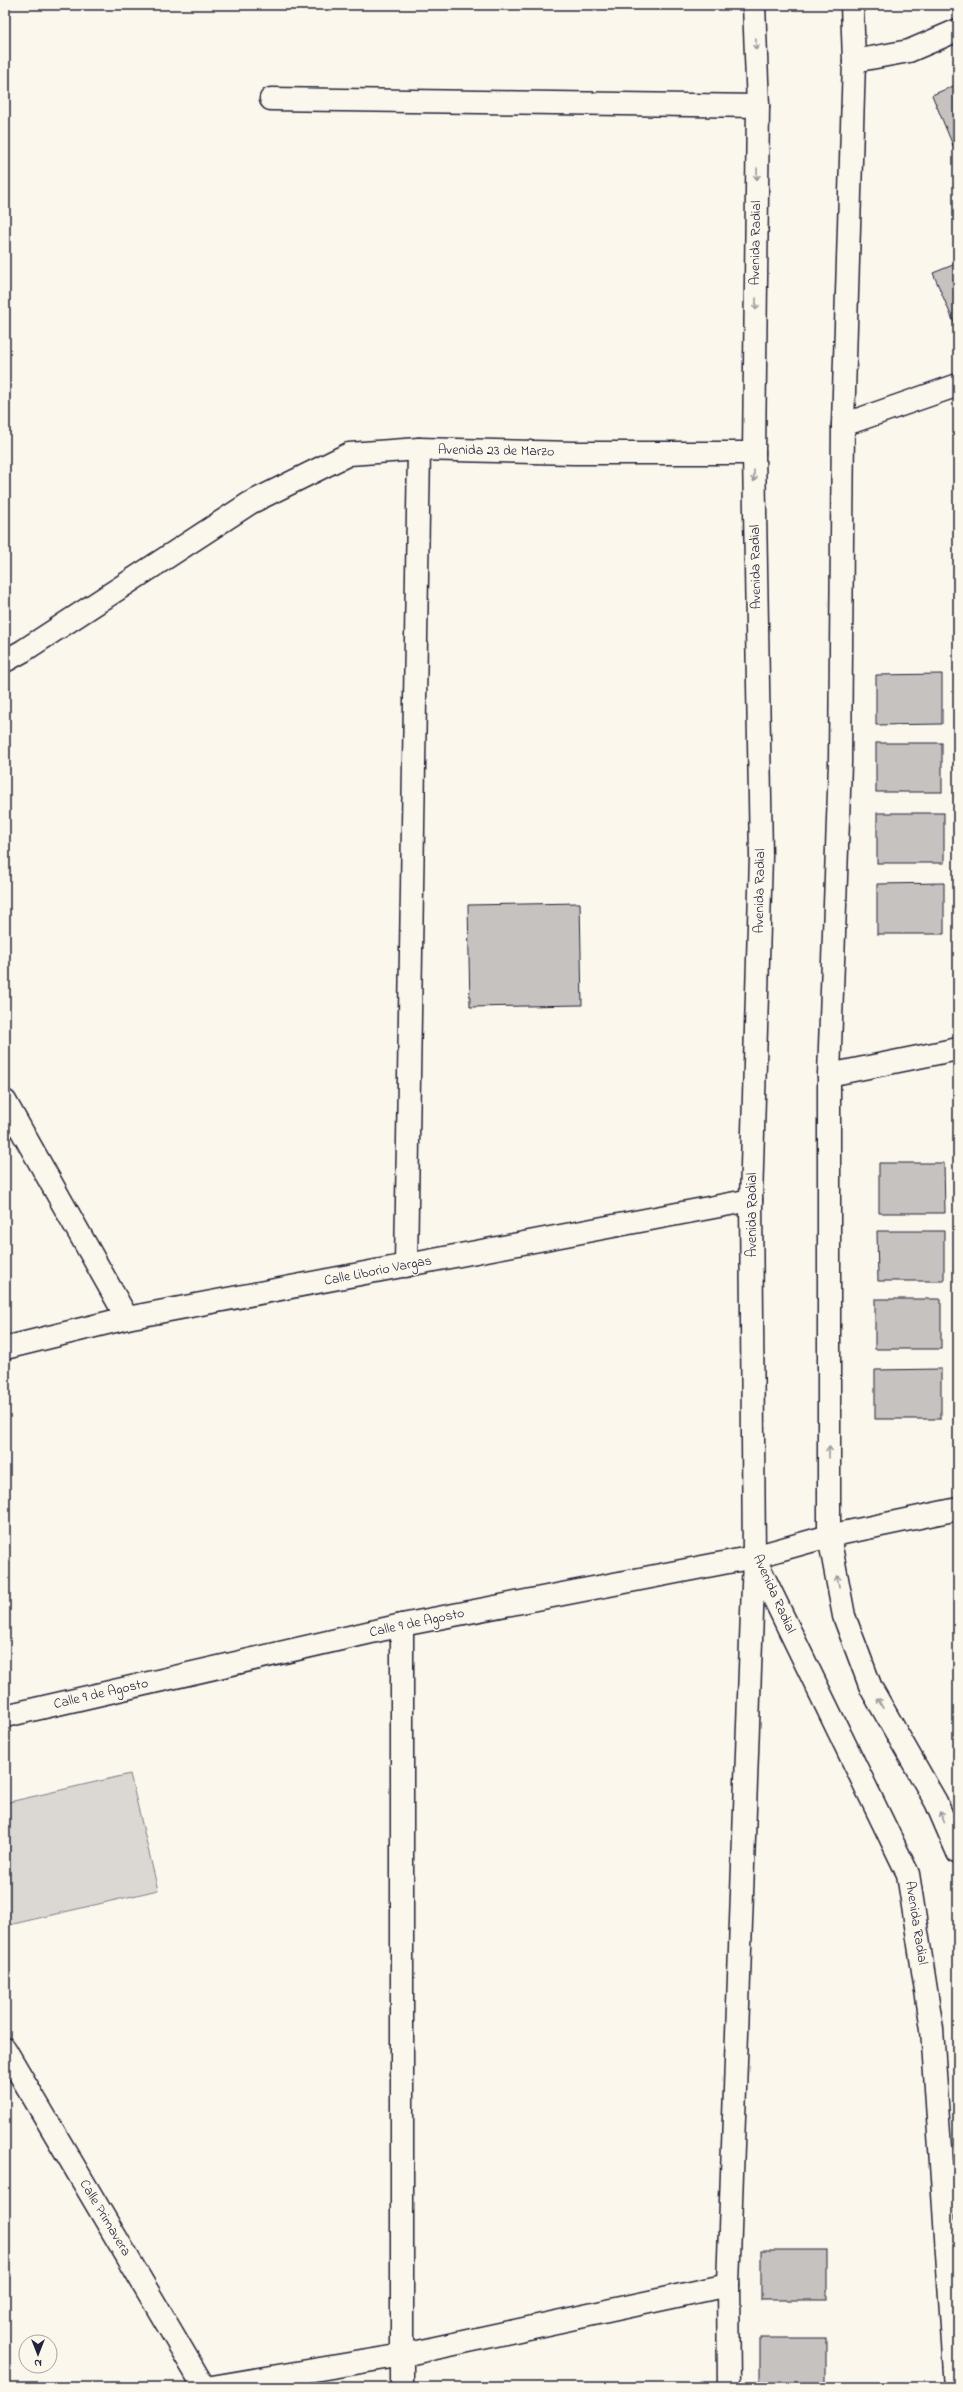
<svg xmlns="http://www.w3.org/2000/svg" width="963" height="2392" font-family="'Indie Flower',sans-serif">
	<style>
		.green { fill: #dbd8d3; stroke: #7e7d87 }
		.building { fill: #c6c2c0; stroke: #22223b }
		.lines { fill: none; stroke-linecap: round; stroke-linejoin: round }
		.minor-casing { stroke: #22223b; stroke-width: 25 }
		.tertiary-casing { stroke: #22223b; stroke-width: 25 }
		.minor { stroke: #fbf7ec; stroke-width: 22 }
		.tertiary { stroke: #fbf7ec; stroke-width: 22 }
		.oneway { stroke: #99979c }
		.labels { text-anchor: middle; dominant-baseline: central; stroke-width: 3; stroke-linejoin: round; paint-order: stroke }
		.street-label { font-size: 14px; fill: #22223b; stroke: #fbf7ec }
	</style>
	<rect width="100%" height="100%" fill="#fbf7ec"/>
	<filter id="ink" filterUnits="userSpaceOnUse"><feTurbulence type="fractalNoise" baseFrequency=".025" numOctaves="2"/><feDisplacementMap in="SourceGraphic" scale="8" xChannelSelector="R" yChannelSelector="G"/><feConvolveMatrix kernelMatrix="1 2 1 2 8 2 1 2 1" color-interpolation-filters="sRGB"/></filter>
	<g filter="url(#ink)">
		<polygon class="green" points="130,1774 158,1890 5,1926 5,1803"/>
		<g class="building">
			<polygon points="958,84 958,155 957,155 932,95"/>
			<polygon points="958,263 958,332 933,273"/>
			<polygon points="942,674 942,724 876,725 876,675"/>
			<rect x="876" y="743" width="66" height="49"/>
			<rect x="877" y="813" width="67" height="50"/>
			<polygon points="944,883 944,934 877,934 877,884"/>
			<polygon points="580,903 582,1005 470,1007 468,905"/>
			<polygon points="879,1163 944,1163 945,1213 879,1213"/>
			<polygon points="877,1231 944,1231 944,1281 878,1281"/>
			<rect x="875" y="1299" width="66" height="50"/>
			<polygon points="941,1369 941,1419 875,1419 875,1370"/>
			<rect x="761" y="2250" width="66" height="50"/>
			<rect x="760" y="2338" width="66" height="49"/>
		</g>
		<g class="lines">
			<defs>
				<g id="minor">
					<polyline points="854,61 909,51 958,30"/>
					<polyline points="271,99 758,106"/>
					<polyline points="843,425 958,385"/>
					<polyline points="5,661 23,651 250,503 349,454 419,449 574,453 754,453"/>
					<polyline points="829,1075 958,1049"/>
					<polyline points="5,1101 127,1318"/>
					<polyline points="406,1266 419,449"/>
					<polyline points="5,1348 127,1318 751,1200"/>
					<polyline points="402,1625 402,2387"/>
					<polyline points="5,1716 402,1625 754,1557 829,1536 958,1509"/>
					<polyline points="5,2049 204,2387"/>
					<polyline points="212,2387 403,2355 728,2285"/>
					<polyline points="729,2387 728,2285 754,1557"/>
				</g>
				<g id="tertiary">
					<polyline points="754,5 758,106 754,453 761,856 751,1200 754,1557 908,1874 932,2029 956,2387"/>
					<polyline points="852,5 854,61 843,425 840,763 829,1075 829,1536 844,1616 871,1688 936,1802 958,1853"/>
				</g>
			</defs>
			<use href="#minor" class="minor-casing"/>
			<use href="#tertiary" class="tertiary-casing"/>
			<use href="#minor" class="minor"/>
			<use href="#tertiary" class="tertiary"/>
		</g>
		<defs><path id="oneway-shaft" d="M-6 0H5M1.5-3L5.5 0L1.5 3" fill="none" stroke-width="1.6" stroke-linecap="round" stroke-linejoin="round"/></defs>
		<g class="oneway">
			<use href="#oneway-shaft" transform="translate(756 44) rotate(88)"/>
			<use href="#oneway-shaft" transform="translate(757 174) rotate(91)"/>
			<use href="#oneway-shaft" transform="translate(756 304) rotate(91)"/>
			<use href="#oneway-shaft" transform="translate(754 476) rotate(89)"/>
			<use href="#oneway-shaft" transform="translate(829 1452) rotate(-90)"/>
			<use href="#oneway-shaft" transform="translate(838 1581) rotate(-100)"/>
			<use href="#oneway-shaft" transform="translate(880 1703) rotate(-119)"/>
			<use href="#oneway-shaft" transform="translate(942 1817) rotate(-114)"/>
		</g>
	</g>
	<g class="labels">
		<g class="street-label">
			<text transform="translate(756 243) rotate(-89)">Avenida Radial</text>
			<text transform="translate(496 451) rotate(1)">Avenida 23 de Marzo</text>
			<text transform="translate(756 567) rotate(-91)">Avenida Radial</text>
			<text transform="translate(760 891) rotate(-89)">Avenida Radial</text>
			<text transform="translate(752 1215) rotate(-90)">Avenida Radial</text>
			<text transform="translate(378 1271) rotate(-11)">Calle Liborio Vargas</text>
			<text transform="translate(774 1594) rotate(66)">Avenida Radial</text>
			<text transform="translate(417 1623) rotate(-12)">Calle 9 de Agosto</text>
			<text transform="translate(101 1694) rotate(-13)">Calle 9 de Agosto</text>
			<text transform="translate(916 1923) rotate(81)">Avenida Radial</text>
			<text transform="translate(105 2218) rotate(59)">Calle Primavera</text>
		</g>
	</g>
	<rect width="963" height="2392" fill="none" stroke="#fbf7ec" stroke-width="20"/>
	<rect x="10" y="10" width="943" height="2372" fill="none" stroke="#22223b" stroke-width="1.5" filter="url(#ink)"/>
	<g transform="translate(38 2354) rotate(180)"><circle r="19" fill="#fbf7ec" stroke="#a4a2a5"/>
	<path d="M0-3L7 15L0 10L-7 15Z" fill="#22223b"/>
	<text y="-6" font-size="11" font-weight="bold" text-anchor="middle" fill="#22223b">N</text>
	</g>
</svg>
